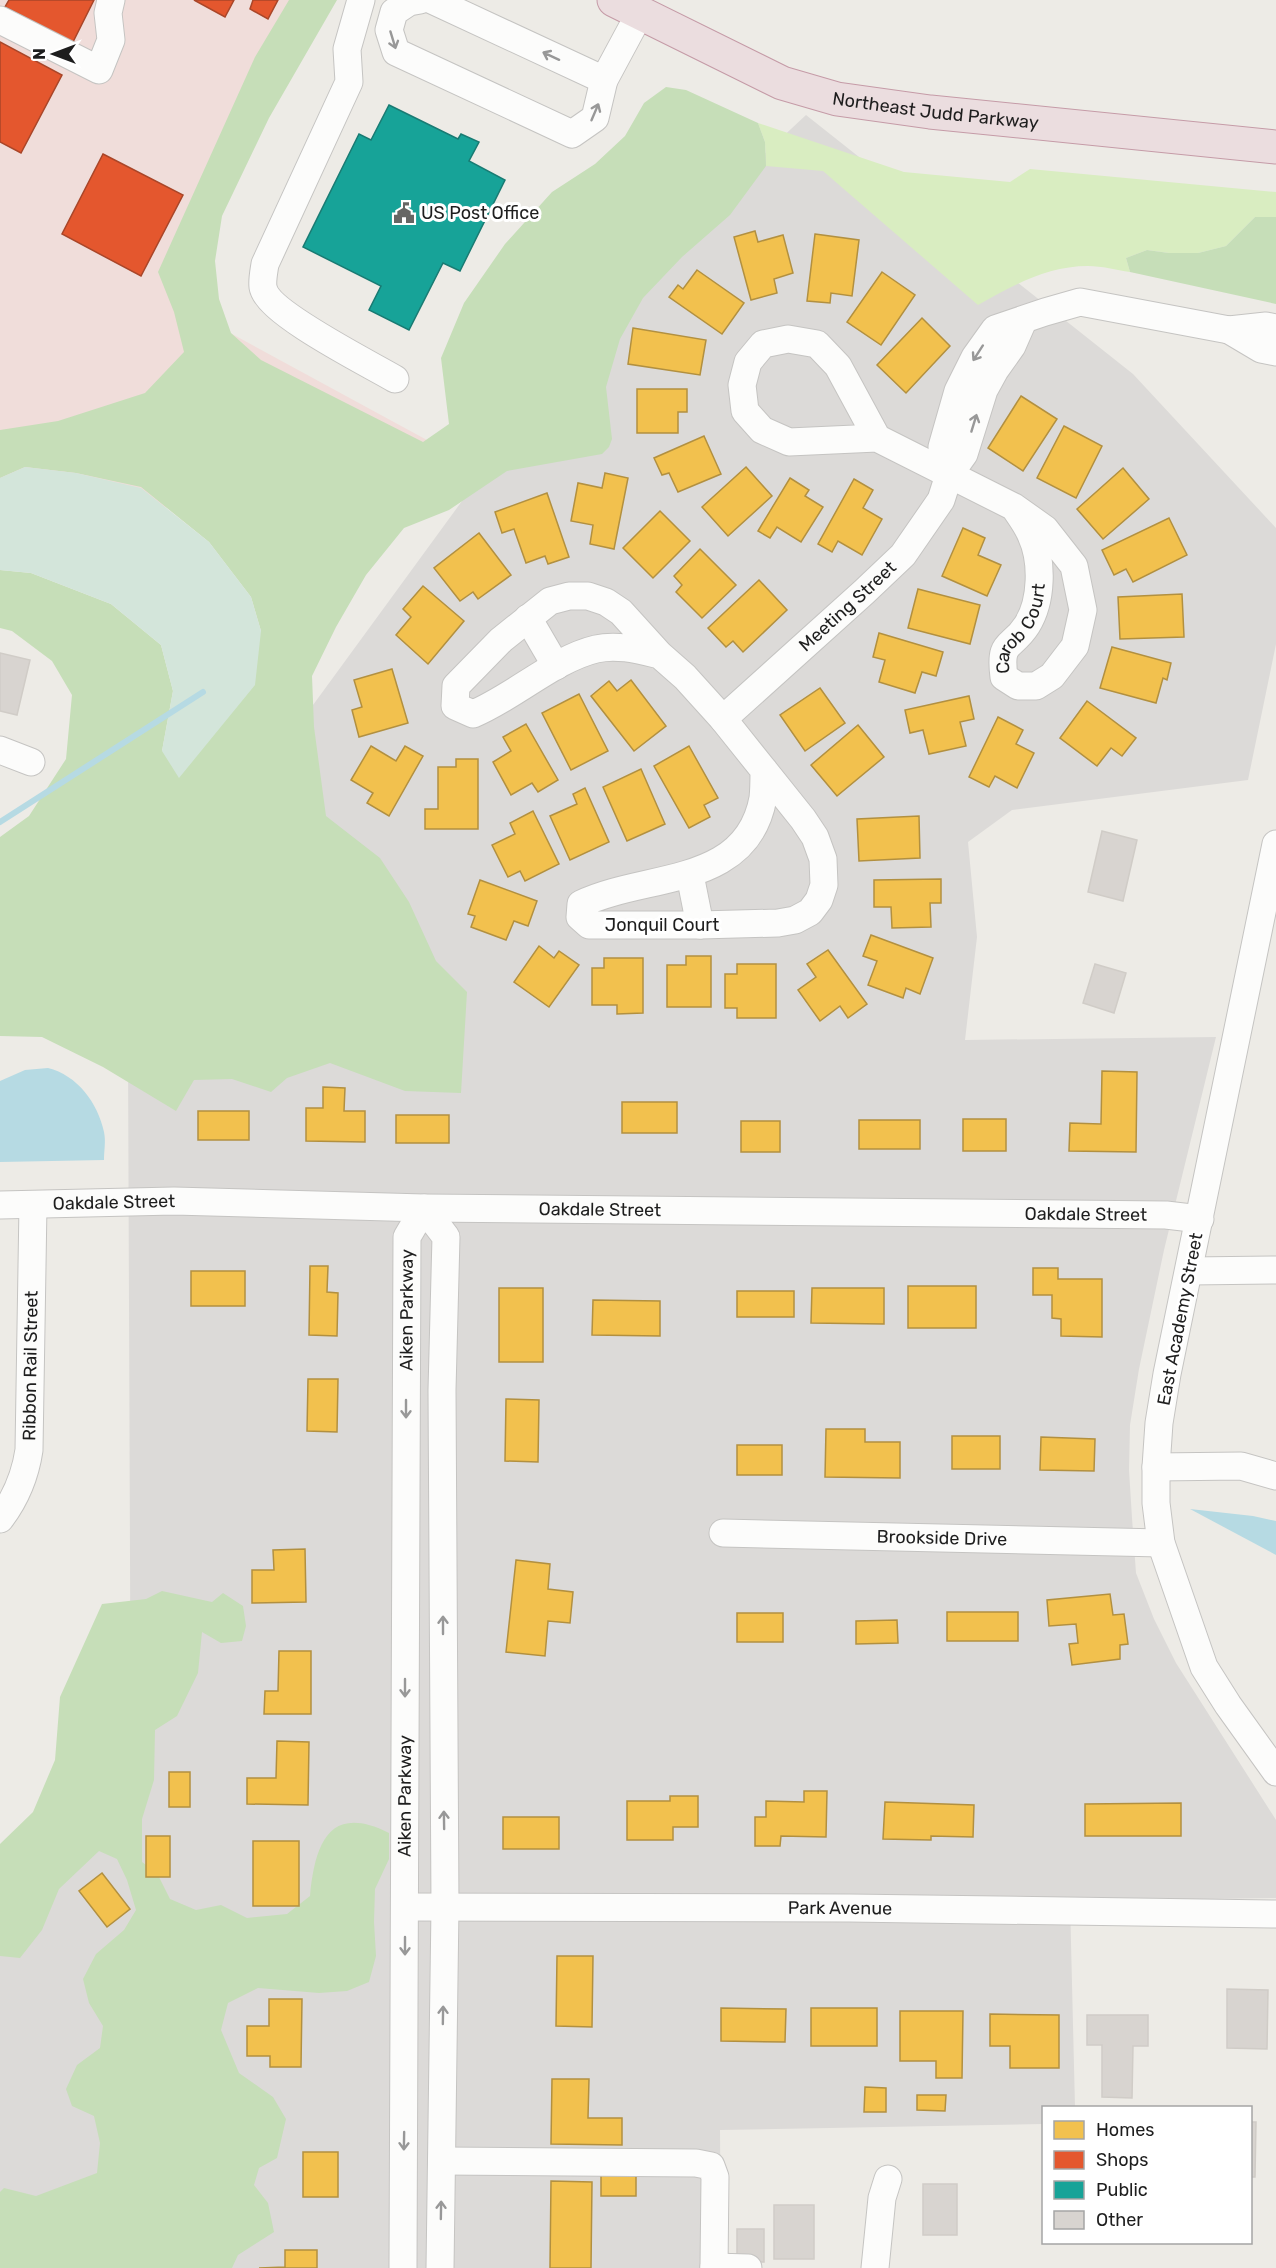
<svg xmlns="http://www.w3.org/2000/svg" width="1276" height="2268" font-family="Rubik,sans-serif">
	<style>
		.residential { fill: #dcdad8 }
		.commercial { fill: #f0ddda }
		.grass { fill: #d9edc1 }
		.forest { fill: #c6deb8 }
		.wetland { fill: #d3e5da }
		.water { fill: #b6dae3 }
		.homes { fill: #f2c14e; stroke: #b29040; stroke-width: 1.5 }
		.shops { fill: #e4572e; stroke: #a94629; stroke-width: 1.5 }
		.public { fill: #17a398; stroke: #197b73; stroke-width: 1.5 }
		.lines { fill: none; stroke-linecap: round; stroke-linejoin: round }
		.stream { stroke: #b6dae3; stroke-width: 6 }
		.building { fill: #d8d4d0; stroke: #d0ccc7; stroke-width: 1.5 }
		.minor-casing { stroke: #c5c4c2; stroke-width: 29 }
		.highway-casing { stroke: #c59ba7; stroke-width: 35 }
		.minor { stroke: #fcfcfb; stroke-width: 27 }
		.highway { stroke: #ebdddf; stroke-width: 33 }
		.oneway { stroke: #989898 }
		.labels { text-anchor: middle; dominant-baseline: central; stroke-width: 6; stroke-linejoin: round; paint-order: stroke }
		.street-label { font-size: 18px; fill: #1e1e1e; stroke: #fff }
		.poi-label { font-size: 18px; fill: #1e1e1e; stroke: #fff; text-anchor: start }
	</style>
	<rect width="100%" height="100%" fill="#edebe6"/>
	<polygon class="residential" points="806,115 1133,374 1276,528 1276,644 1248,780 1012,810 968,842 977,937 965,1040 1216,1037 1164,1250 1139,1369 1130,1425 1129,1470 1132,1518 1136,1573 1154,1619 1176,1663 1276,1820 1276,1898 1070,1901 1075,2107 1044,2108 1043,2124 720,2130 721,2268 0,2268 0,1899 131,1813 128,1050 286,742 611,297"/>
	<polygon class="commercial" points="0,0 318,0 175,303 449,452 0,540"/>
	<path class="grass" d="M758,123l146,49 106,10 20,-13 246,23v25h-21l-29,29 -28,7h-29l-22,-3 -21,8 4,14c-14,-2 -28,-6 -42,-6 -41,0 -76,20 -110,39l-155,-134 -57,-5 -1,-24z"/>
	<g class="forest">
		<polygon points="289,0 337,0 269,118 222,216 215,261 219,299 231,333 261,360 423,442 449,424 441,358 464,303 505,244 552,192 595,164 625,136 644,103 666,87 686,90 758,123 765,142 766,166 730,215 682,257 643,298 620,339 606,387 612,439 609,447 602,454 507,471 449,510 404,528 366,575 336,627 312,676 314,727 326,816 380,858 409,902 436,961 467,992 461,1093 405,1091 330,1063 287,1078 271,1092 232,1079 194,1080 176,1111 103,1067 42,1037 0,1036 0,837 29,816 66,759 72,695 52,661 12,631 0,628 0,570 31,573 111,604 161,645 173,691 162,751 261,631 251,597 209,542 141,487 76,473 25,467 0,478 0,430 58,421 145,393 184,352 174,312 158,272 255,57"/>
		<polygon points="1255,217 1276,217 1276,304 1130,272 1126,258 1147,250 1169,253 1198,253 1226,246"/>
		<path d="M162,1591l50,11 11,-9 20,13 3,20 -4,15 -21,2 -19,-11 -4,41 -21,43 -22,14 -1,50 -12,39v43l15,11 13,26 26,11 25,-5 26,13 40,-4 23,-18c5,-52 19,-93 79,-63v26l-14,30 -1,33 2,34 -7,26 -22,9 -28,2 -61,-5 -30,15 -7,27 18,43 34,24 13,22 -9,39 -18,10 -5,17 14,18 6,29 -36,23 -6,13h-232v-76l4,-4 32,8 61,-23 3,-30 -6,-27 -22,-10 -6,-17 11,-24 23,-17 3,-22 -14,-23 -6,-24 13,-25 28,-24 12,-20 -9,-30 -10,-21 -18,-8 -40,38 -17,41 -22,28 -20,-2v-112l33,-32 22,-52 5,-63 42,-93 44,-5z"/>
	</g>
	<polygon class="wetland" points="25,467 76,473 141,488 209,542 251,597 261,631 255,685 179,778 162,751 173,691 161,645 111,604 31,573 0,570 0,478"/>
	<g class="water">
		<path d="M48,1068c29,7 50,35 56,64 2,9 0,19 0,28l-104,2v-81l25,-11z"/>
		<polygon points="1190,1509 1253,1516 1276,1521 1276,1555"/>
	</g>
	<g class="homes">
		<polygon points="755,231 758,242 783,235 793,273 774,279 777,293 751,300 734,237"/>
		<polygon points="815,234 859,240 852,296 831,293 830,303 807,301"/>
		<polygon points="697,270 744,303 722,334 669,297 678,285 683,289"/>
		<polygon points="882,272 915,295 881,345 847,322"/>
		<polygon points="922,318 950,346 906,393 877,365"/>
		<polygon points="633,328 706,340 700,375 628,364"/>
		<polygon points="637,389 687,389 687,412 678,412 678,433 637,433"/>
		<polygon points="1021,396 1057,419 1023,471 988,448"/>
		<polygon points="1064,426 1102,446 1076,498 1037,478"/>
		<polygon points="704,436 721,474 678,492 669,473 662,475 654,458"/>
		<polygon points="746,467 772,496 728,536 702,507"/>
		<polygon points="1123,468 1149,499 1103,539 1077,509"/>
		<polygon points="605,473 628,478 614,549 590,544 593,525 571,521 578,483 602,488"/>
		<polygon points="790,478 809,490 805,496 823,507 801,542 777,527 770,538 758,531"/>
		<polygon points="854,479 873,490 863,508 882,519 862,555 838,541 832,552 818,544"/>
		<polygon points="547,493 569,557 548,564 545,556 526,563 514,529 502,533 495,512"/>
		<polygon points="660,511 690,541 653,578 623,548"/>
		<polygon points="1169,518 1187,555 1133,582 1126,569 1114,575 1102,550"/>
		<polygon points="963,528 985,538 978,555 1001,565 987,596 942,576"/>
		<polygon points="479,533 511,575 478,599 473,592 460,601 434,568"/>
		<polygon points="700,549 736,585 702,618 676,592 682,585 674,576"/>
		<polygon points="759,580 787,610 743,652 733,641 726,647 708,628"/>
		<polygon points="423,586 464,621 428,664 396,635 411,617 403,609"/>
		<polygon points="918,589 980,605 970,644 908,628"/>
		<polygon points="1182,594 1184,637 1120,639 1118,597"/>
		<polygon points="879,633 943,652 936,676 922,672 915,693 879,682 885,660 873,657"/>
		<polygon points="1112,647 1171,663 1167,680 1163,678 1156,703 1100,688"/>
		<polygon points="392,669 408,723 359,737 352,710 362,707 354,680"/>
		<polygon points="631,680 666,726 634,751 591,696 609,681 617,691"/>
		<polygon points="820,688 845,723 805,751 780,715"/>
		<polygon points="579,694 608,751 571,770 542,713"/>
		<polygon points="969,696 974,719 960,722 966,746 929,754 923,730 910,733 905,710"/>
		<polygon points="1087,701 1136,738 1122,756 1111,748 1097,766 1060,738"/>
		<polygon points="998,717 1023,730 1016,744 1034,753 1017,788 995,776 989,787 969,777"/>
		<polygon points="526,724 558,780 538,792 532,783 511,795 493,762 511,751 503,737"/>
		<polygon points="858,725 884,757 837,796 811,765"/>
		<polygon points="371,746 396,761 405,746 423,756 389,816 367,803 373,793 351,780"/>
		<polygon points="689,746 718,798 704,805 710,817 689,828 654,766"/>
		<polygon points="456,759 478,759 478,829 425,829 425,809 438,809 438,767 456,767"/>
		<polygon points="641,769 665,824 627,841 603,787"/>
		<polygon points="585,788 609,842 570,860 550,816 577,804 573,794"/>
		<polygon points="533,811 559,864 525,881 520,871 508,877 492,845 515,834 510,823"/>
		<polygon points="919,816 920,858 859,861 857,819"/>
		<polygon points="941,879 941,903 930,903 931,927 892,928 891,907 874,907 874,880"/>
		<polygon points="480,880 537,901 528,926 514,921 506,940 471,927 475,916 468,914"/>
		<polygon points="871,935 933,958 920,994 906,988 903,998 868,985 877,961 863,956"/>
		<polygon points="539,946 554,958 559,951 579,965 549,1007 514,982"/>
		<polygon points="828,950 867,1004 848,1018 840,1006 820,1021 798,990 816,977 807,964"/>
		<polygon points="686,956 711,956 711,1007 667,1007 667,965 686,965"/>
		<polygon points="604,958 643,958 643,1013 617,1014 617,1005 592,1005 592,968 604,968"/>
		<polygon points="737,964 776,964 776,1018 737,1018 737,1008 725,1008 725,974 737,974"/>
		<polygon points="1102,1071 1137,1072 1136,1152 1069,1151 1070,1123 1101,1124"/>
		<polygon points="323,1087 345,1088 344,1111 365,1111 365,1142 306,1141 306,1108 323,1108"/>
		<rect x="622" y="1102" width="55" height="31"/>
		<rect x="198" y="1111" width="51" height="29"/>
		<rect x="396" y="1115" width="53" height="28"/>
		<rect x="963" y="1119" width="43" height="32"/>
		<rect x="859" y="1120" width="61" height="29"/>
		<rect x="741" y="1121" width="39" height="31"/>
		<polygon points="310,1266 328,1266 327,1292 338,1293 337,1336 309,1335"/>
		<polygon points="1033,1268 1058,1268 1058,1279 1102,1279 1102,1337 1061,1336 1061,1319 1052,1318 1052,1295 1033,1295"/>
		<rect x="191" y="1271" width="54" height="35"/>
		<rect x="908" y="1286" width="68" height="42"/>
		<rect x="499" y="1288" width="44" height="74"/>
		<polygon points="812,1288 884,1288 884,1324 811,1323"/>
		<rect x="737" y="1291" width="57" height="26"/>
		<polygon points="593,1300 660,1301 660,1336 592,1335"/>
		<polygon points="308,1379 338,1379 337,1432 307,1431"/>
		<polygon points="506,1399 539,1400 538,1462 505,1461"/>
		<polygon points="826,1429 865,1429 865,1442 900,1442 900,1478 825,1477"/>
		<rect x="952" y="1436" width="48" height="33"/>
		<polygon points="1041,1437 1095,1439 1094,1471 1040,1470"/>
		<rect x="737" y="1445" width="45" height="30"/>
		<polygon points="305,1549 306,1602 252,1603 252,1570 274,1570 273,1550"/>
		<polygon points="516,1560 550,1564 548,1589 573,1592 570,1623 548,1621 545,1656 506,1652"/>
		<polygon points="1110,1594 1113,1615 1124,1614 1128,1644 1120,1645 1120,1659 1072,1665 1069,1644 1078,1643 1076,1624 1049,1626 1047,1600"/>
		<rect x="947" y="1612" width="71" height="29"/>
		<rect x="737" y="1613" width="46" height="29"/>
		<polygon points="897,1620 898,1643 856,1644 856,1621"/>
		<polygon points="279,1651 311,1651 311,1714 264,1714 265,1691 278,1691"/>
		<polygon points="277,1741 309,1742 308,1805 247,1804 247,1778 276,1778"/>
		<rect x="169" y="1772" width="21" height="35"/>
		<polygon points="804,1791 827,1791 826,1837 781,1836 780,1846 755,1846 755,1817 766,1817 766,1801 804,1802"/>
		<polygon points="670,1796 698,1796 698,1827 673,1827 673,1840 627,1840 627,1801 670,1801"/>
		<polygon points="885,1802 974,1805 973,1837 931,1836 931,1840 883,1839"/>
		<polygon points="1181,1803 1181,1836 1085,1836 1085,1804"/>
		<rect x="503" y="1817" width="56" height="32"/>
		<rect x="146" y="1836" width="24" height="41"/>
		<rect x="253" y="1841" width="46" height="65"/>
		<polygon points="102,1873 130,1909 107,1927 79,1891"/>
		<polygon points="557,1956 593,1956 592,2027 556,2026"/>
		<polygon points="269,1999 302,1999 301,2067 270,2067 270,2056 247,2056 247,2026 269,2026"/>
		<polygon points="721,2008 786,2009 785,2042 721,2041"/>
		<rect x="811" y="2008" width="66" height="38"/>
		<polygon points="900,2011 963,2011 962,2078 936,2078 936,2061 900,2061"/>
		<polygon points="990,2014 1059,2015 1059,2068 1010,2068 1010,2046 990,2046"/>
		<polygon points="552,2079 589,2079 588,2118 622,2118 622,2145 551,2144"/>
		<polygon points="865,2087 886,2088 886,2112 864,2112"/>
		<polygon points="917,2095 946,2095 945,2111 917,2110"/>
		<rect x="303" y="2152" width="35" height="45"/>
		<rect x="601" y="2173" width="35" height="23"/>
		<polygon points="551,2181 592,2182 591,2268 550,2268"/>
		<polygon points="285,2250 317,2250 317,2268 259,2268 285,2267"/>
	</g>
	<g class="shops">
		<polygon points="9,0 94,0 73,42 5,7"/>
		<polygon points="194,0 234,0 225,17"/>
		<polygon points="253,0 278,0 268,19 250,9"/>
		<polygon points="0,42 62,75 21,153 0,142"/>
		<polygon points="103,154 183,195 141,276 62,234"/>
	</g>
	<polygon class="public" points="389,105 458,139 461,134 479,142 469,161 505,180 460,271 443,263 409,330 369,310 381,286 303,247 359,134 371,140"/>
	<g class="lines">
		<polyline class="stream" points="0,822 203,692"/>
	</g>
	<g class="building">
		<polygon points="0,653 30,660 17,715 0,711"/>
		<polygon points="1102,831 1137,840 1123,901 1088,892"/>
		<polygon points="1095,964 1126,973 1114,1013 1083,1003"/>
		<polygon points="1227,1989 1268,1990 1267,2049 1227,2048"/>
		<polygon points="1087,2015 1148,2015 1148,2046 1133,2046 1132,2098 1102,2097 1102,2045 1087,2045"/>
		<polygon points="1250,2122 1256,2122 1255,2177 1250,2177"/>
		<rect x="923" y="2184" width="34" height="51"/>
		<rect x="774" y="2205" width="40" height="54"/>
		<rect x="737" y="2229" width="27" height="33"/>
	</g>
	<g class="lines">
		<defs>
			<g id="minor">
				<path d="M361,0l-14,49 2,33 -84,182c-1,7 -3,16 -2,23 4,26 107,77 132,92"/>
				<polyline points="420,0 409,2 394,12 389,30 396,52 572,134 595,118 604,80 640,13"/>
				<polyline points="432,0 604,80"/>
				<polyline points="0,20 99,70 111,40 108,13 111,0"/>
				<polyline points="1229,330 1261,349 1276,352"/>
				<path id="s1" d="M877,438l-88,4 -27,-12 -17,-19 -3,-26 6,-23 15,-18 25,-5 29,5 21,22 39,72 137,69 31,22 29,37 9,44 -8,36 -23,30 -16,10h-18l-14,-9c-5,-38 7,-27 23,-52 15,-24 16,-64 4,-90 -4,-10 -11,-19 -17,-28"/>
				<polyline points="949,475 942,447 958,391 975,357 995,329 1045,312 1080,302 1229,330 1266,326 1276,328"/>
				<polyline points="528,618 556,666"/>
				<path d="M660,655c-21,-5 -43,-11 -64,-6 -42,10 -82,48 -123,65l-18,-8 1,-20 45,-46 49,-39 19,-5h19l18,6 15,10 39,43 25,22 38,42 80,100 12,18 8,22 1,26 -5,15 -9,12 -15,8 -17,3 -78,2h-111l-9,-8 1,-13c64,-31 166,-16 182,-106 1,-9 1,-19 1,-28"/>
				<path id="s2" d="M723,719l141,-127 39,-37 38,-55 8,-25 15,-21 20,-64 11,-20 17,-24 11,-25"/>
				<polyline points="0,750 31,762"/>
				<polyline points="1276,844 1167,1374 1159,1423 1156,1467 1156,1503 1161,1543 1204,1667 1228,1705 1276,1772"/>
				<polyline points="690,875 700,925"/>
				<path id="s3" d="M0,1205l174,-4 250,7 742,7 34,4"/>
				<polyline points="1190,1271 1276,1270"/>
				<polyline points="1156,1467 1241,1466 1276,1476"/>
				<path id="s4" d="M0,1519c16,-21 25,-42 29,-69l4,-245"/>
				<path id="s5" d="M723,1533l438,10"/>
				<path id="s6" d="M405,1907l444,1 427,6"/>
				<polyline points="442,2161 696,2163 711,2166 715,2177 714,2268"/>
				<polyline points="714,2267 748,2268"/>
				<path id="s7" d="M403,2268l4,-1031 17,-29 22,29 -4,153 3,517 -5,361"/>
				<polyline points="875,2268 882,2198 888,2179"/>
			</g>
			<g id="highway">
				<path id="s8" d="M614,0l168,83 55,16 93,13 346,35"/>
			</g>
		</defs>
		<use href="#minor" class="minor-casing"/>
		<use href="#highway" class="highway-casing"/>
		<use href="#minor" class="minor"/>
		<use href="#highway" class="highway"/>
	</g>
	<defs><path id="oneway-shaft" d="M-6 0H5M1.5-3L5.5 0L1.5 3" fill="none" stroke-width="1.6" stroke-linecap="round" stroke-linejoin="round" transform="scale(1.5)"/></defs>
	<g class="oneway">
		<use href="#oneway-shaft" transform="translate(393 40) rotate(73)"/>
		<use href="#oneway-shaft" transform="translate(551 56) rotate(-155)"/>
		<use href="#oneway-shaft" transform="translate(595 112) rotate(-67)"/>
		<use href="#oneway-shaft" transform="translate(978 353) rotate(123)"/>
		<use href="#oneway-shaft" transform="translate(974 423) rotate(-73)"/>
		<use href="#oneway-shaft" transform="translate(406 1409) rotate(90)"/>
		<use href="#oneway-shaft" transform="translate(443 1625) rotate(-90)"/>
		<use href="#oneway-shaft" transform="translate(405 1688) rotate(90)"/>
		<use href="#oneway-shaft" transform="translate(444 1820) rotate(-91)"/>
		<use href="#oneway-shaft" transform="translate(405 1946) rotate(90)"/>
		<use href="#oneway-shaft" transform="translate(443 2015) rotate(-89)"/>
		<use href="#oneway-shaft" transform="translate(404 2141) rotate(91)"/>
		<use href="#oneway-shaft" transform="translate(441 2210) rotate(-89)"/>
	</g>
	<defs>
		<symbol id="civic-bare" viewBox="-9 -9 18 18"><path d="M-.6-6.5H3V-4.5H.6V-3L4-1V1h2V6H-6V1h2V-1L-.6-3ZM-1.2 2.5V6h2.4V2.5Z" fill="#666664" stroke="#fff" stroke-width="2.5" paint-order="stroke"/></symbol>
	</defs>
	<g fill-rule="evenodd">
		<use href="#civic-bare" x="389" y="198" width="30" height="30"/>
	</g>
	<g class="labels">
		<g class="street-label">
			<text stroke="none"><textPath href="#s8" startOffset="344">Northeast Judd Parkway</textPath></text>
			<text stroke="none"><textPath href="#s2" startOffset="168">Meeting Street</textPath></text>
			<text stroke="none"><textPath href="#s1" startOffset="849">Carob Court</textPath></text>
			<text x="662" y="925">Jonquil Court</text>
			<text stroke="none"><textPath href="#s3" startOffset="114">Oakdale Street</textPath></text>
			<text stroke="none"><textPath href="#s3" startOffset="600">Oakdale Street</textPath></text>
			<text stroke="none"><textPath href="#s3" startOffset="1086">Oakdale Street</textPath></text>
			<text stroke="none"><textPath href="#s7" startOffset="958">Aiken Parkway</textPath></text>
			<text transform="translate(1180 1319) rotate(-79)">East Academy Street</text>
			<text stroke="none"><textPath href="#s4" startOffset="160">Ribbon Rail Street</textPath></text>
			<text stroke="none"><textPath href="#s5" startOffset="219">Brookside Drive</textPath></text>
			<text stroke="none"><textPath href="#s7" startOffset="472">Aiken Parkway</textPath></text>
			<text stroke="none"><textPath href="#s6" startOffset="435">Park Avenue</textPath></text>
		</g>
		<g class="poi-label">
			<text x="421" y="213">US Post Office</text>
		</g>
	</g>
	<rect x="1042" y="2106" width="210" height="138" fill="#ffffff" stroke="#a5a5a5" stroke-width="1.5"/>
	<rect x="1054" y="2121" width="30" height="18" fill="#f2c14e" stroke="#a5a5a5" stroke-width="1.5"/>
	<text x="1096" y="2136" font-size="18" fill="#1e1e1e">Homes</text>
	<rect x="1054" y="2151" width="30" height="18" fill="#e4572e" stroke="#a5a5a5" stroke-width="1.5"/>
	<text x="1096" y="2166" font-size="18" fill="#1e1e1e">Shops</text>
	<rect x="1054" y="2181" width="30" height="18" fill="#17a398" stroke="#a5a5a5" stroke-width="1.5"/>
	<text x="1096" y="2196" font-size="18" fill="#1e1e1e">Public</text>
	<rect x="1054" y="2211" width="30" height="18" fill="#d8d4d0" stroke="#a5a5a5" stroke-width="1.5"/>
	<text x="1096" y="2226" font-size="18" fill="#1e1e1e">Other</text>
	<g transform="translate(54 54) rotate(270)" stroke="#ffffff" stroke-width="4.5" paint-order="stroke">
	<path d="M0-4.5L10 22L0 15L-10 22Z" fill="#1e1e1e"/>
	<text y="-9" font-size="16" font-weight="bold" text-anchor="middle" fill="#1e1e1e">N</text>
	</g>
</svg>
